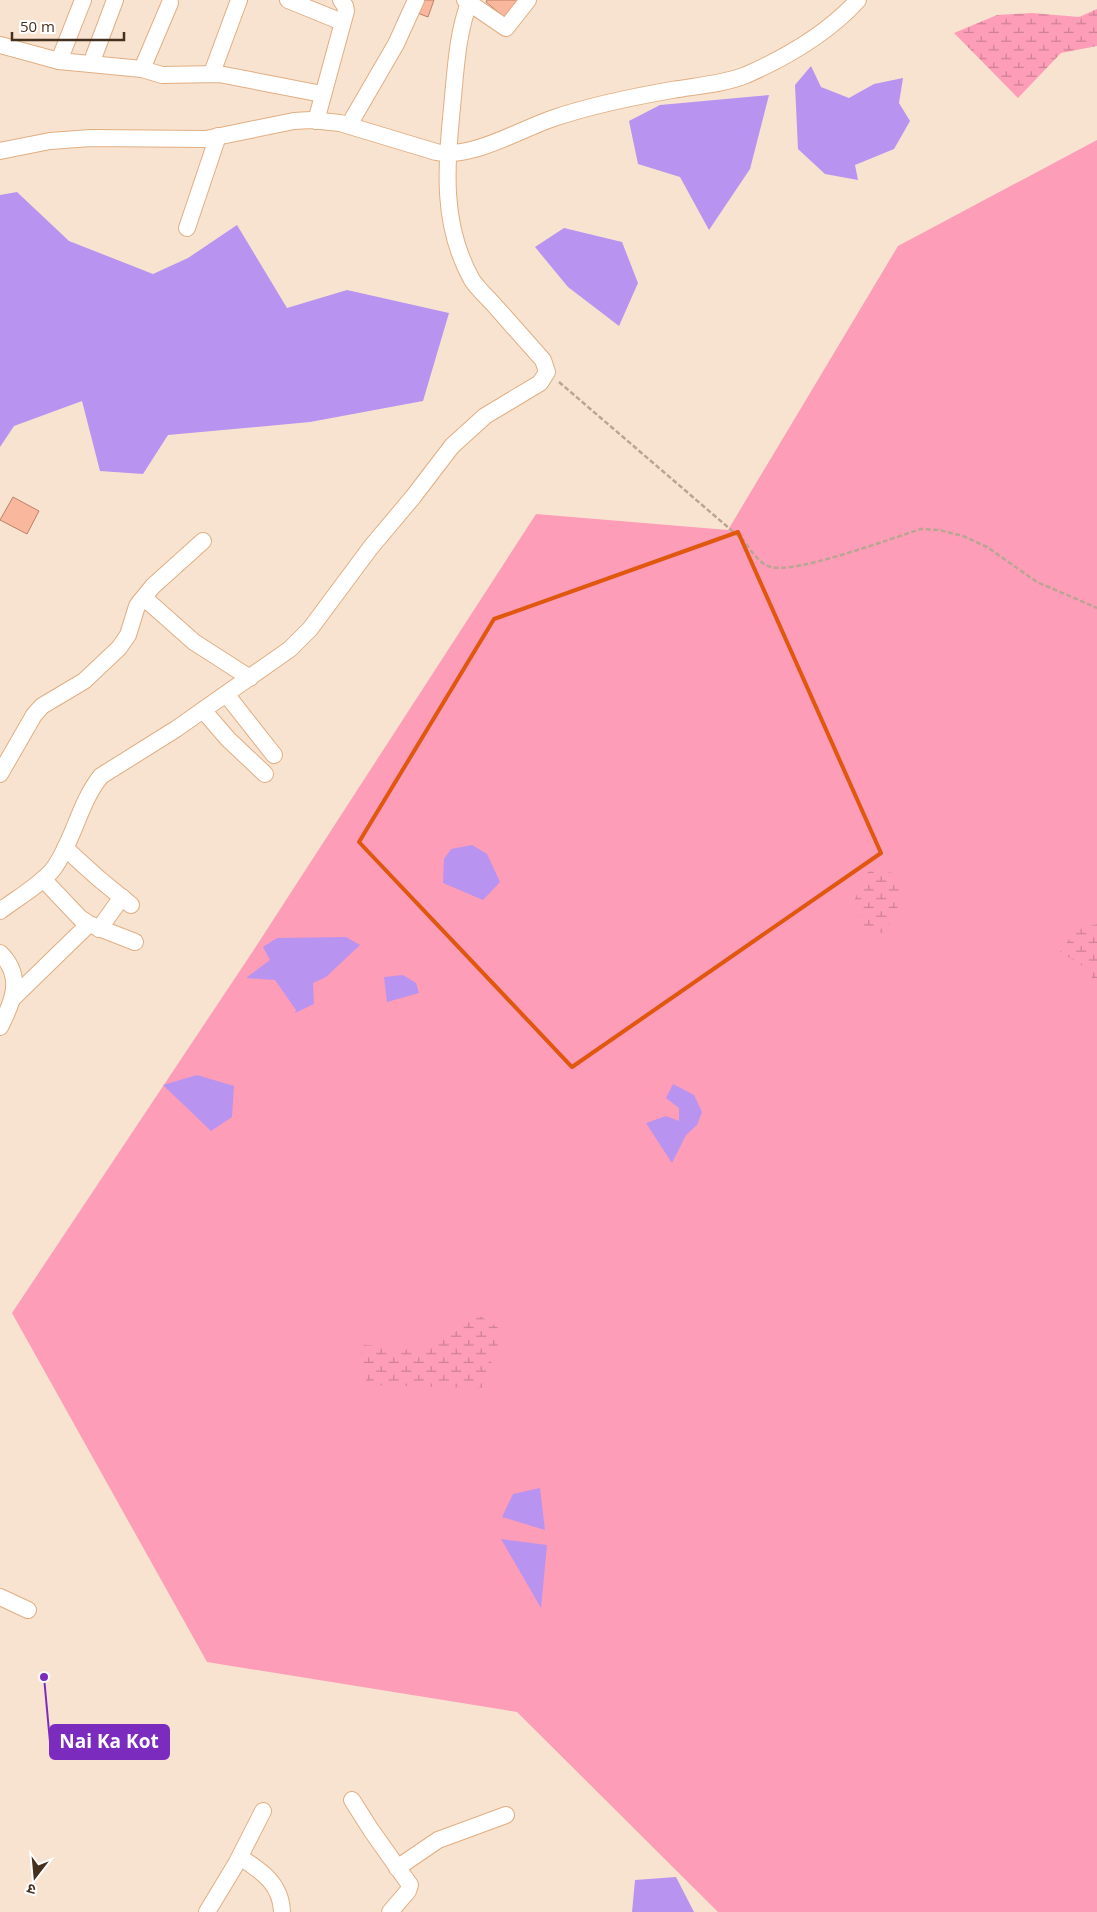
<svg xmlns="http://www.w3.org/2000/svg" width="1097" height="1912" font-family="'Open Sans','Noto Sans Devanagari',sans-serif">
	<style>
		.grass { fill: #fd9db8 }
		.wetland { fill: url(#wetland-marsh) }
		.water { fill: #b993f0 }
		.building { fill: #f9b79e; stroke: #bd8068 }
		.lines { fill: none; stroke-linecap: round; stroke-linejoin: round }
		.street-casing { stroke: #e1ae82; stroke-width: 18 }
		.path { stroke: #baa593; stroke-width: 2.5; stroke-dasharray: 5 2.5; stroke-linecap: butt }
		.street { stroke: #fff; stroke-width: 16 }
		.marked { fill: none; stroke: #e0570d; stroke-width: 4; stroke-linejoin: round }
		.leader { fill: none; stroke: #7b2cbf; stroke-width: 2 }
		.callout-dot { fill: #7b2cbf; stroke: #fff; stroke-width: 2 }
		.callout { fill: #7b2cbf; stroke: #7b2cbf; stroke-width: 2 }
		.callout-label { font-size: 19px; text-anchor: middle; font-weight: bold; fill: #fff }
	</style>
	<defs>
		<pattern id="wetland-marsh" width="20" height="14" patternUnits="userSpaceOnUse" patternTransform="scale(1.25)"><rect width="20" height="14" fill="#fd9db8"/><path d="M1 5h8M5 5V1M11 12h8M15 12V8" fill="none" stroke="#cf8095"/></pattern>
	</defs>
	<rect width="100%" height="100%" fill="#f8e3d1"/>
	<polygon class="grass" points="1097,140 1097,1912 718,1912 517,1712 207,1662 12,1313 253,951 536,514 728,530 898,246"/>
	<g class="wetland">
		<polygon points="1097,9 1097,46 1061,53 1018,98 954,33 997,15 1032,13 1079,17"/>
		<path d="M874,869l27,6c2,21 -4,42 -18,58l-17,-2 -11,-32 10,-25z"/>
		<polygon points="1097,924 1097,991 1089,970 1060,952 1076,930"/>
		<polygon points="477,1314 503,1331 482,1388 367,1385 359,1344 418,1351 454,1333"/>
	</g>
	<g class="water">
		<polygon points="811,66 821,87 849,98 874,84 903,78 899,103 910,121 894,149 855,165 858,180 825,174 798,149 795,85"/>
		<polygon points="769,95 750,169 709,230 680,177 638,164 629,121 660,105"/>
		<polygon points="17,192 69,241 153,274 188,258 237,225 287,308 347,290 449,313 423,401 310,422 168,435 143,474 100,471 82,401 14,426 0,447 0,195"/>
		<polygon points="564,228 622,242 638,283 619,326 568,287 535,247"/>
		<polygon points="472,845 487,854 500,882 483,900 443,883 444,859 451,849"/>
		<polygon points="346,937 360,945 326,977 313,983 314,1004 295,1013 296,1010 275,980 246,978 270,960 263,947 277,938"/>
		<polygon points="403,975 416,983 419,993 387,1002 384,977"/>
		<polygon points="197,1075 234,1086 232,1117 211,1131 163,1085"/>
		<polygon points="673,1084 694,1095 702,1112 697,1125 686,1135 672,1163 646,1123 666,1116 679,1121 679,1108 666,1098"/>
		<polygon points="540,1488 545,1530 502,1517 513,1494"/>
		<polygon points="501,1539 547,1545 541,1608"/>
		<polygon points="676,1877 694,1912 632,1912 635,1880"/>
	</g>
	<g class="building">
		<polygon points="420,0 434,0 428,17 415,12"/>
		<polygon points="487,0 519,0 504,17 486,2"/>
		<polygon points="13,497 39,511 27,534 0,520"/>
	</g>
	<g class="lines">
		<defs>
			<g id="street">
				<polyline points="288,0 342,22"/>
				<polyline points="465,0 506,28 528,0"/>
				<polyline points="0,45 59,61 142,69 162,75 219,74 322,94"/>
				<polyline points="59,61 83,0"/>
				<polyline points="91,64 115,0"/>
				<polyline points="142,69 170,3"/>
				<polyline points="212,73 239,0"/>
				<polyline points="316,121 346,11 345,6 341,0"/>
				<polyline points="349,125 396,44 416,0"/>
				<path d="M0,151l50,-10 41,-3 115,1 88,-18 17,-1 29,3 96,29c37,7 82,-22 118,-34 38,-13 78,-21 118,-28 23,-4 52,-6 74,-15 41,-18 82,-42 112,-75"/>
				<polyline points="187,228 218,136"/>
				<polyline points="140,602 153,586 203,541"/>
				<polyline points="226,694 274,755"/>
				<polyline points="203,710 228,739 265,774"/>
				<polyline points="0,774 34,715 42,706 84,681 119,648 128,635 137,606 140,602 146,601 150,603 194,642 250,678"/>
				<polyline points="65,848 98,878 131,905"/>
				<polyline points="43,879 80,918 89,924 135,942"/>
				<path d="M0,911c16,-12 43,-28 54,-43 20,-28 25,-65 47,-92l75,-47 114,-80 20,-20 61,-82 42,-50 39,-51 33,-30 55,-33 7,-11 -4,-12c-16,-18 -32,-36 -48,-54 -8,-9 -17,-17 -23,-26 -33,-59 -25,-119 -19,-183 3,-33 5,-66 17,-97"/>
				<polyline points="99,929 122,897"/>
				<path d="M0,953c24,23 13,49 0,74"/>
				<polyline points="13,998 89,924"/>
				<polyline points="0,1597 28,1610"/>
				<polyline points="352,1800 371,1830 410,1885 408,1891 390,1912"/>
				<path d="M240,1857c21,14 41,26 42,55"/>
				<polyline points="397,1868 438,1840 506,1815"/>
				<polyline points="207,1912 236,1864 263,1811"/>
			</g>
		</defs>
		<use href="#street" class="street-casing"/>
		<path class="path" d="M559,382l185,159c7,9 15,23 27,26 25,7 121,-29 150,-38l18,1 24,6 24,11 50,35 60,26"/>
		<use href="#street" class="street"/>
	</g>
	<path class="marked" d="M738,532l143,321 -309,214 -213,-225 135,-223z"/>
	<path class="leader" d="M44 1677L50 1742"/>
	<circle class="callout-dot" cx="44" cy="1677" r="5"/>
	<rect class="callout" x="50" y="1725" width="119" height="34" rx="5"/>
	<g class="callout-label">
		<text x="109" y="1748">Nai Ka Kot</text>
	</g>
	<g transform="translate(35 1877) rotate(196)" stroke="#ffffff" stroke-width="4" paint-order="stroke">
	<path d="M0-4L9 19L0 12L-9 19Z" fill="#45301e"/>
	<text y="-8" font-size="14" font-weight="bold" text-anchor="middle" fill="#45301e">उ</text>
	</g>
	<path d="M12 32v8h112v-8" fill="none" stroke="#45301e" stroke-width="2.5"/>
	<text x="20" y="32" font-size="15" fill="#45301e" stroke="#ffffff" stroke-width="4" paint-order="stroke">50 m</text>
</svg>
